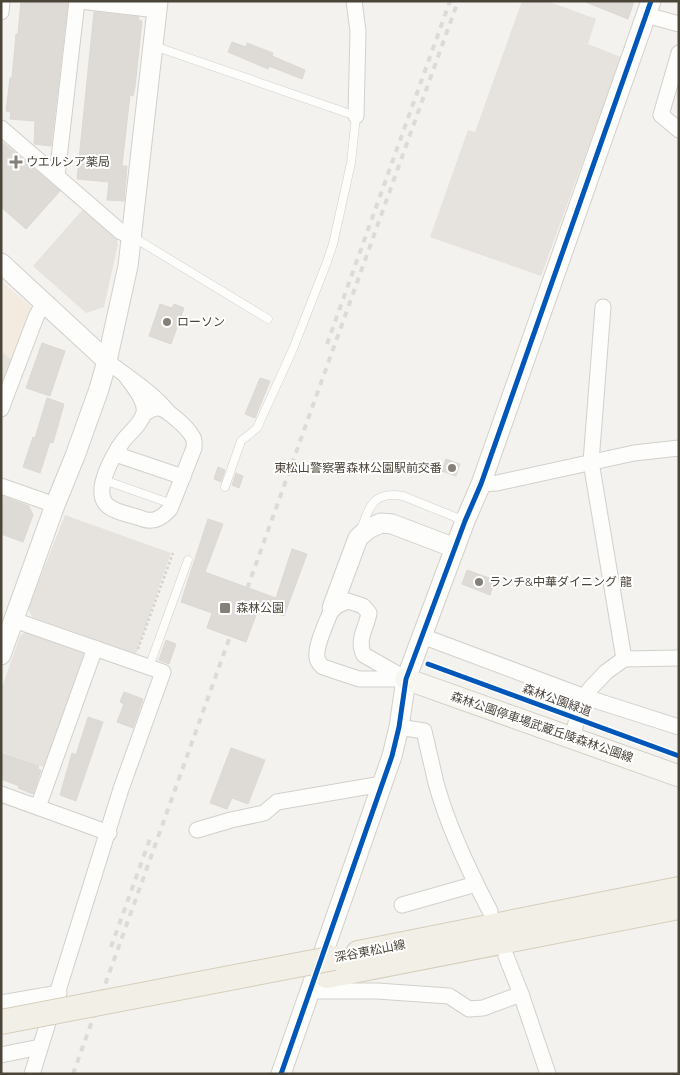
<svg xmlns="http://www.w3.org/2000/svg" width="680" height="1075" font-family="Raleway,'Noto Sans JP',sans-serif">
	<style>
		.commercial { fill: #f3ebdf }
		.industrial { fill: #e6e2de }
		.parking { fill: #e6e3df }
		.building { fill: #dedbd6; stroke: #dcd9d4 }
		.lines { fill: none; stroke-linecap: round; stroke-linejoin: round }
		.service-casing { stroke: #d2d0cb; stroke-width: 9 }
		.minor-casing { stroke: #d2d0cb; stroke-width: 17 }
		.tertiary-casing { stroke: #d2d0cb; stroke-width: 21 }
		.secondary-casing { stroke: #d3cfc5; stroke-width: 23 }
		.primary-casing { stroke: #d6cebb; stroke-width: 26 }
		.path { stroke: #d3d2cc; stroke-width: 2.5; stroke-dasharray: 2.5 2.5; stroke-linecap: butt }
		.service { stroke: #fdfdfc; stroke-width: 8 }
		.minor { stroke: #fdfdfc; stroke-width: 15 }
		.tertiary { stroke: #fdfdfc; stroke-width: 19 }
		.secondary { stroke: #f7f6f1; stroke-width: 21 }
		.primary { stroke: #f2efe6; stroke-width: 24 }
		.rail { stroke: #dbdbda; stroke-width: 4; stroke-dasharray: 6 6; stroke-linecap: butt }
		.primary-bridge-casing { stroke: #d6cebb; stroke-width: 26; stroke-linecap: butt }
		.primary-bridge { stroke: #f2efe6; stroke-width: 24 }
		.cycleway-casing { stroke: #fff; stroke-width: 8 }
		.cycleway { stroke: #0057b8; stroke-width: 5 }
		.poi-dot { fill: #868178; stroke: #fff; stroke-width: 2 }
		.labels { text-anchor: middle; dominant-baseline: central; stroke-width: 4; stroke-linejoin: round; paint-order: stroke }
		.poi-label { font-size: 12px; fill: #4b4439; stroke: #fff; text-anchor: start }
		.street-label { font-size: 12px; fill: #4b4439; stroke: #fff }
	</style>
	<rect width="100%" height="100%" fill="#f4f2ee"/>
	<polygon class="commercial" points="1,281 31,307 32,311 1,392"/>
	<polygon class="industrial" points="522,1 547,1 596,19 588,44 621,57 541,276 430,237 468,130 475,132"/>
	<g class="parking">
		<polygon points="84,208 116,236 118,244 104,307 86,313 33,266"/>
		<polygon points="1,351 13,361 5,383 1,386"/>
		<polygon points="65,515 171,553 136,654 32,617 28,608"/>
		<polygon points="25,632 83,653 86,658 46,768 1,752 1,690 20,636"/>
	</g>
	<g class="building">
		<polygon points="21,1 68,1 51,146 34,144 35,121 10,119 11,112 6,111 10,78 12,78 16,34 18,34"/>
		<polygon points="583,1 634,1 628,19"/>
		<polygon points="94,12 139,17 138,20 142,21 135,87 133,96 130,95 122,166 127,166 124,201 107,200 109,182 77,179"/>
		<polygon points="232,42 246,47 247,43 273,53 272,56 305,70 302,79 269,66 268,69 228,52"/>
		<polygon points="1,141 60,191 26,229 1,207"/>
		<polygon points="160,304 172,308 174,304 184,308 171,344 149,336"/>
		<polygon points="42,343 65,351 50,396 26,388"/>
		<polygon points="260,378 270,381 255,418 245,414"/>
		<polygon points="47,398 64,404 53,443 50,442 40,473 23,467 33,437 35,438"/>
		<polygon points="446,459 460,464 456,476 442,471"/>
		<polygon points="218,467 225,470 221,482 214,479"/>
		<polygon points="236,473 243,476 239,488 232,485"/>
		<polygon points="1,496 29,506 33,515 23,542 1,534"/>
		<polygon points="208,519 223,524 205,572 276,598 292,549 307,554 284,616 259,607 246,642 207,628 212,613 181,602"/>
		<polygon points="467,570 495,580 490,595 462,584"/>
		<polygon points="166,640 176,644 169,664 159,660"/>
		<polygon points="124,692 143,699 133,728 117,722 124,704 120,702"/>
		<polygon points="88,717 103,722 76,801 60,795 72,753 76,755"/>
		<polygon points="231,748 265,760 248,804 232,798 227,809 210,803"/>
		<polygon points="1,753 39,766 38,769 41,770 33,794 18,788 19,786 1,779"/>
	</g>
	<g class="lines">
		<defs>
			<g id="service">
				<polyline points="154,46 356,116 351,163 333,244 327,262 293,349 257,428 241,441 225,487"/>
				<polyline points="133,237 268,319"/>
				<polyline points="104,480 172,504"/>
				<path d="M361,529c9,-24 13,-38 42,-33l62,25"/>
				<polyline points="149,667 188,560"/>
			</g>
			<g id="minor">
				<polyline points="80,1 157,10"/>
				<polyline points="354,1 358,31 356,116"/>
				<polyline points="1,12 2,1"/>
				<polyline points="646,15 679,24"/>
				<polyline points="679,53 661,115 679,130"/>
				<polyline points="1,128 121,232 132,236"/>
				<polyline points="57,176 77,1"/>
				<polyline points="603,307 591,462 624,659"/>
				<path d="M107,361c21,17 44,30 61,51"/>
				<path d="M126,376c7,10 20,24 18,37 -3,11 -14,19 -21,28 -9,13 -32,51 -15,65 8,7 25,9 35,13 11,4 19,-1 27,-10l24,-61c0,-5 1,-9 -2,-12 -4,-8 -26,-28 -34,-28 -6,0 -10,3 -14,6"/>
				<polyline points="1,409 36,317 44,302"/>
				<polyline points="118,448 121,456 183,477"/>
				<polyline points="481,484 497,483 634,453 679,448"/>
				<polyline points="1,486 55,505"/>
				<path d="M348,601l15,5 6,7c-2,14 -13,27 -5,42l42,24h-47l-36,-12c-3,-3 -6,-5 -6,-10 -2,-12 11,-37 15,-49z"/>
				<polyline points="14,620 163,672 121,789 32,1074"/>
				<polyline points="422,636 585,697 679,727"/>
				<path d="M399,727l25,4c4,17 8,35 12,52 12,44 33,88 54,128"/>
				<polyline points="572,738 582,701 590,689 606,672 624,659 679,658"/>
				<polyline points="1,794 109,833"/>
				<polyline points="38,807 95,648"/>
				<polyline points="197,830 231,820 264,813 277,802 382,784"/>
				<polyline points="402,905 476,884"/>
				<polyline points="506,956 521,994 548,1074"/>
				<polyline points="309,991 377,991 449,996 469,1009 483,1008 521,994"/>
				<polyline points="1,1003 59,993"/>
				<polyline points="1,1055 40,1047"/>
			</g>
			<g id="tertiary">
				<polyline points="1,263 107,361"/>
				<polyline points="332,608 358,538 368,529 381,523 392,524 455,548"/>
				<polyline points="1,655 55,505 75,456 99,389 107,361 128,266 158,1"/>
				<polyline points="281,1074 392,756 399,727 406,679 465,521 481,484 651,1"/>
			</g>
			<polyline id="secondary" points="406,679 679,776"/>
			<g id="primary">
				<polyline points="358,953 679,889"/>
				<polyline points="327,976 679,907"/>
			</g>
		</defs>
		<use href="#service" class="service-casing"/>
		<use href="#minor" class="minor-casing"/>
		<use href="#tertiary" class="tertiary-casing"/>
		<use href="#secondary" class="secondary-casing"/>
		<use href="#primary" class="primary-casing"/>
		<polyline class="path" points="138,649 173,553"/>
		<use href="#service" class="service"/>
		<use href="#minor" class="minor"/>
		<use href="#tertiary" class="tertiary"/>
		<use href="#secondary" class="secondary"/>
		<use href="#primary" class="primary"/>
		<g class="rail">
			<polyline points="327,344 450,1"/>
			<polyline points="111,947 151,836"/>
			<polyline points="73,1074 458,1"/>
		</g>
		<defs>
			<polyline id="primary-bridge" points="1,1022 334,958"/>
		</defs>
		<use href="#primary-bridge" class="primary-bridge-casing"/>
		<use href="#primary-bridge" class="primary-bridge"/>
		<defs>
			<g id="cycleway">
				<polyline points="428,664 679,756"/>
				<polyline points="281,1074 392,756 399,727 406,679 465,521 481,484 651,1"/>
			</g>
		</defs>
		<use href="#cycleway" class="cycleway-casing"/>
		<use href="#cycleway" class="cycleway"/>
	</g>
	<g class="poi-dot">
		<path d="M13.5 154.5h5v5h5v5h-5v5h-5v-5h-5v-5h5z"/>
		<circle cx="167" cy="322" r="5"/>
		<circle cx="452" cy="468" r="5"/>
		<circle cx="479" cy="582" r="5"/>
		<rect x="219" y="602" width="12" height="12" rx="2.5"/>
	</g>
	<g class="labels">
		<g class="poi-label">
			<text x="26" y="162">ウエルシア薬局</text>
			<text x="177" y="322">ローソン</text>
			<text x="442" y="468" text-anchor="end">東松山警察署森林公園駅前交番</text>
			<text x="489" y="582">ランチ&amp;中華ダイニング 龍</text>
			<text x="236" y="608">森林公園</text>
		</g>
		<g class="street-label">
			<text transform="translate(557 700) rotate(20)">森林公園緑道</text>
			<text transform="translate(542 727) rotate(19)">森林公園停車場武蔵丘陵森林公園線</text>
			<text transform="translate(370 951) rotate(-11)">深谷東松山線</text>
		</g>
	</g>
	<rect width="680" height="1075" fill="none" stroke="#4b4439" stroke-width="5"/>
</svg>
